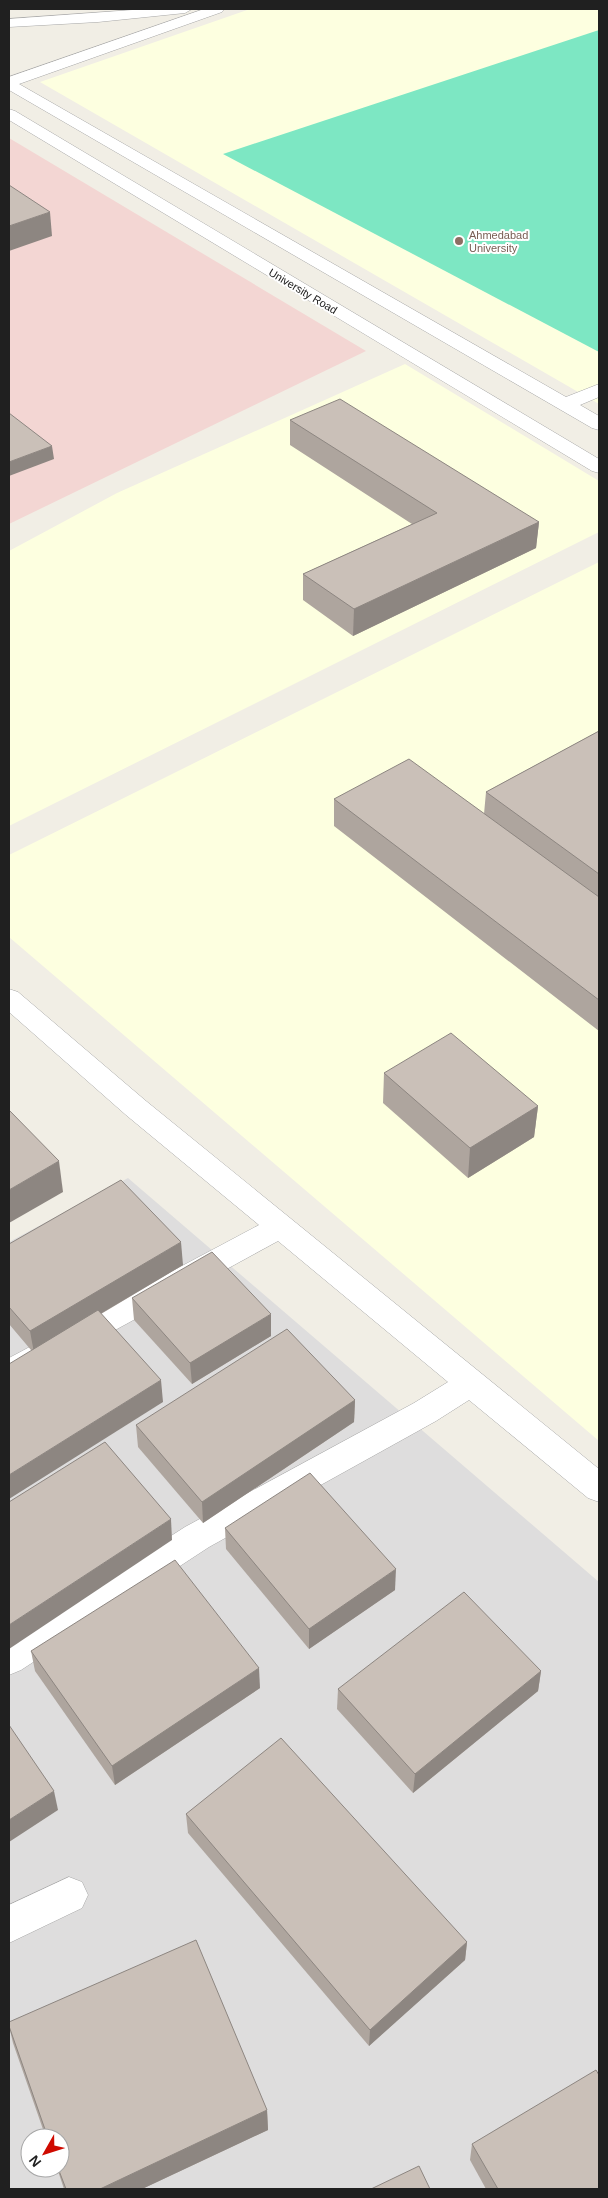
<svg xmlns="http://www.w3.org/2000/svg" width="608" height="2198" font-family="Arial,sans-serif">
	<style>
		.residential { fill: #dedddd; fill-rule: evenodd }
		.commercial { fill: #f3d6d3 }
		.education { fill: #fdffe0 }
		.pitch { fill: #7de7c3 }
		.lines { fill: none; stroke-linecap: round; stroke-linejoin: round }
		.minor-casing { stroke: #a7a7a7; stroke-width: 1 }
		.minor { fill: #fff; fill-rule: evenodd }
		.wall { fill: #aea59e }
		.shaded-wall { fill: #8d8681 }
		.building { fill: #cac0b8; stroke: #8d8681 }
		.education-dot { fill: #8d6e63; stroke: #fff; stroke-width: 2 }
		.labels { text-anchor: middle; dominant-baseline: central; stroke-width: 4; stroke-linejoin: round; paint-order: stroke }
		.far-education-label { font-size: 11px; fill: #785e54; stroke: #fff; text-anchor: start }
		.far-street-label { font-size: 11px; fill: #202020; stroke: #fff }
	</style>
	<rect width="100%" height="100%" fill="#f1eee5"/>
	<path class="residential" d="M128,1178l471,404v607h-590v-947zM30,2138h30v30h-30z"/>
	<polygon class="commercial" points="9,138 366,351 9,524"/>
	<g class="education">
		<polygon points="250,9 599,9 599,404 40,82"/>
		<polygon points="405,364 599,481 599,532 9,826 9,551 117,493"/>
		<polygon points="599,562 599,1441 9,937 9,855"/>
	</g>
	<polygon class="pitch" points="599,30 599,352 223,154"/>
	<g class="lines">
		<defs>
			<g id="minor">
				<polygon points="146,9 192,9 185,13 98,22 9,27 9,19"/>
				<polygon points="204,9 224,9 222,12 19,84 566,397 599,384 599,397 580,405 599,416 599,430 592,428 9,90 9,77"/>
				<polygon points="9,109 15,111 599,459 599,473 592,471 9,120"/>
				<polygon points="9,989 18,992 146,1101 599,1469 599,1502 588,1498 469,1400 436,1421 209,1547 21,1670 9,1675 9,1640 185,1527 414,1403 448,1382 278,1241 20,1382 9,1386 9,1358 259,1225 126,1115 9,1012"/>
				<polygon points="69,1877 82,1882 88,1895 82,1908 9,1943 9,1905"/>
			</g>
		</defs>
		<use href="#minor" class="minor-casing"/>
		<use href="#minor" class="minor"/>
	</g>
	<g class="wall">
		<polygon points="290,420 539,522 536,548 353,636 303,600 303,574 412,524 290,445"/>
		<polygon points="599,731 599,1031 334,826 334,799 484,814 486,792"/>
		<polygon points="384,1073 538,1106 534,1137 468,1178 383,1103"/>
		<polygon points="9,1244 183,1265 101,1314 163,1402 31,1350 9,1324"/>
		<polygon points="132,1298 271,1336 192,1384 134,1320"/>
		<polygon points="355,1400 354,1422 203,1523 138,1447 136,1425"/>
		<polygon points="225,1528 395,1590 309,1649 226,1549"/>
		<polygon points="31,1651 260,1688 115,1785 35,1671"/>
		<polygon points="541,1671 538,1691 413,1793 337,1709 338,1689"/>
		<polygon points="186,1814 467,1942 465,1960 369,2046 188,1833"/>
		<polygon points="9,2026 267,2110 268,2130 142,2189 64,2189 57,2168 60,2168 60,2138 46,2138 13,2043"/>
		<polygon points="472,2144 599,2189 486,2189 470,2160"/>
	</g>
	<g class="shaded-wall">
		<polygon points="50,212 52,236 9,251 9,226"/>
		<polygon points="52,446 54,459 9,476 9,462"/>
		<polygon points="539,522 536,548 353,636 354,609"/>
		<polygon points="538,1106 534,1137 468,1178 470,1148"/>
		<polygon points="59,1161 63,1192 9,1223 9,1190"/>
		<polygon points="181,1242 183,1265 34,1353 30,1331"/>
		<polygon points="271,1314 271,1336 192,1384 190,1363"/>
		<polygon points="161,1380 163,1402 9,1499 9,1475"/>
		<polygon points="355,1400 354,1422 203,1523 202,1502"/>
		<polygon points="171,1519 172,1540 9,1649 9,1625"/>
		<polygon points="396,1569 395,1590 309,1649 309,1629"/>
		<polygon points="259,1668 260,1688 115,1785 112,1766"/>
		<polygon points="541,1671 538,1691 413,1793 415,1774"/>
		<polygon points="54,1791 58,1810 9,1842 9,1820"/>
		<polygon points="467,1942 465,1960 369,2046 370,2030"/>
		<polygon points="267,2110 268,2130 142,2189 100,2189"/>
	</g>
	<g class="building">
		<polygon points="9,185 50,212 9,226"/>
		<polygon points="340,399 539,522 354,609 303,574 437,513 290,420"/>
		<polygon points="9,413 52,446 9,462"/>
		<polygon points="599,731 599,874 486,792"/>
		<polygon points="409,759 599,897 599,1000 334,799"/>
		<polygon points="451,1033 538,1106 470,1148 384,1073"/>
		<polygon points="9,1110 59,1161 9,1190"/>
		<polygon points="121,1180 181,1242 30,1331 9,1307 9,1244"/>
		<polygon points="212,1252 271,1314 190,1363 132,1298"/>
		<polygon points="98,1310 161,1380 9,1475 9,1364"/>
		<polygon points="287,1329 355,1400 202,1502 136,1425"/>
		<polygon points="105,1442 171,1519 9,1625 9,1502"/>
		<polygon points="310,1473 396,1569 309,1629 225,1528"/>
		<polygon points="175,1560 259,1668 112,1766 31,1651"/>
		<polygon points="464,1592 541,1671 415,1774 338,1689"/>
		<polygon points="9,1725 54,1791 9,1820"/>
		<polygon points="281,1738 467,1942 370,2030 186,1814"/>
		<polygon points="196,1940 267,2110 100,2189 66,2189 58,2168 60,2168 60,2138 48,2138 9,2026 9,2022"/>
		<polygon points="596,2070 599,2075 599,2189 498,2189 472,2144"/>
		<polygon points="419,2166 430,2189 371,2189"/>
	</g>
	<circle class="education-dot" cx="459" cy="241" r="5"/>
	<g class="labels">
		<g class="far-education-label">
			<text x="469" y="235">Ahmedabad<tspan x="469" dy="13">University</tspan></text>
		</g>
		<g class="far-street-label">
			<text transform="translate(303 291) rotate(31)">University Road</text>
		</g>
	</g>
	<rect width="608" height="2198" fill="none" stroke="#202020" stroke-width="20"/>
	<g transform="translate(45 2153) rotate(231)"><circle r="24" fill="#ffffff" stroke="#a6a6a6"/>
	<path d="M0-4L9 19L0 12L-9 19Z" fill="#cf0a00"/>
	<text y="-8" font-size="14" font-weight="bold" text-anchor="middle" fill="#202020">N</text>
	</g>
</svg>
